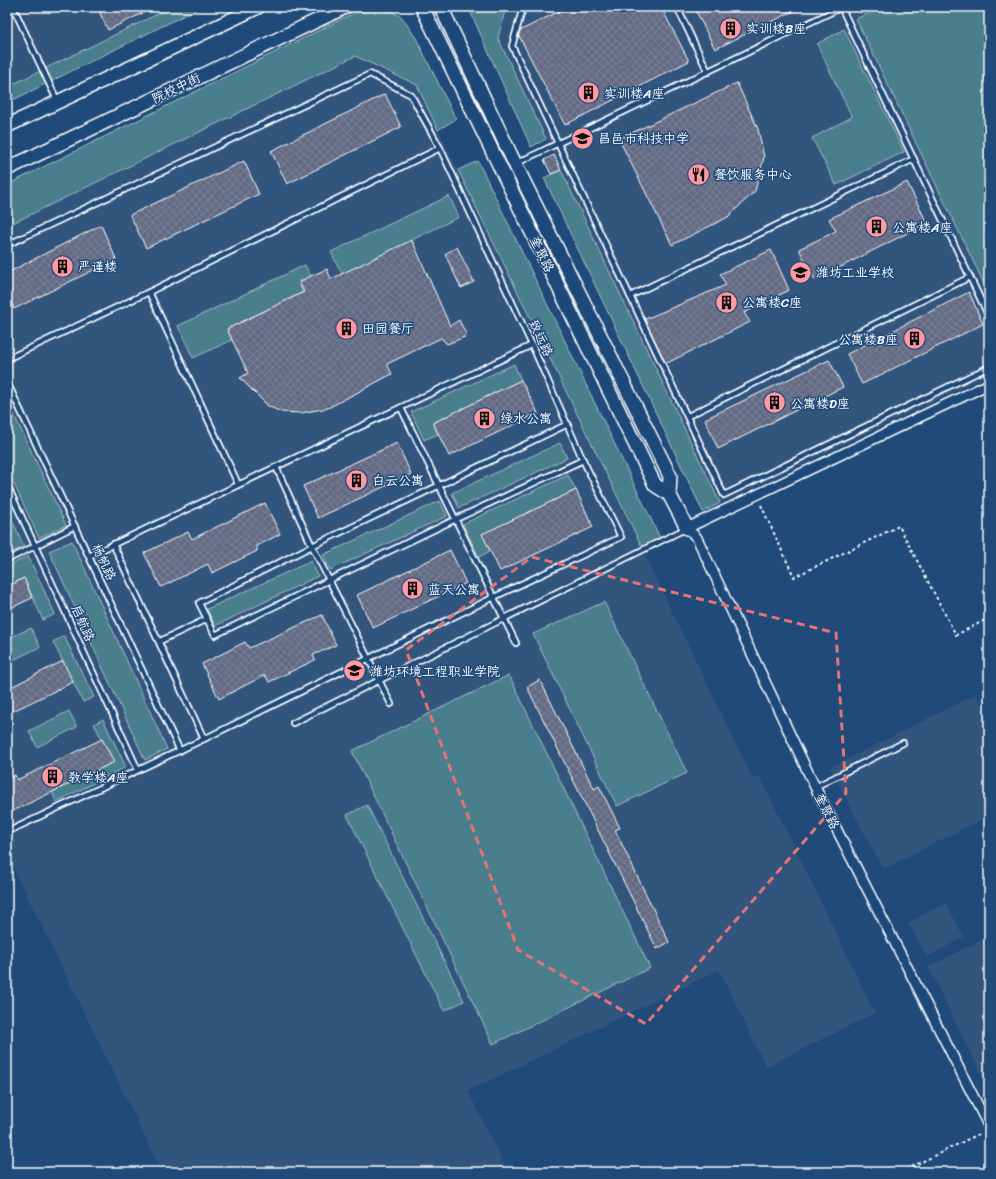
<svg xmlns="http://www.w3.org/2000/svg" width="996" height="1179" font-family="Sriracha,'LXGW WenKai TC',sans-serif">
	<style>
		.built { fill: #33547d }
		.garden { fill: #4a7e8c; stroke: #a4bec6 }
		.building { fill: url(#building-cross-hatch); stroke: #fff }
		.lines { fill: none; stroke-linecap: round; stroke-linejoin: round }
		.lane-casing { stroke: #fff; stroke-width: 8 }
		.street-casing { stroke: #fff; stroke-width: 12 }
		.secondary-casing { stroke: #fff; stroke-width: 16 }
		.path { stroke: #fff; stroke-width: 2; stroke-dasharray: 3 3; stroke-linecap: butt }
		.lane { stroke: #1f4a7a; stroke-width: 4.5 }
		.street { stroke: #1f4a7a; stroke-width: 9 }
		.secondary { stroke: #1f4a7a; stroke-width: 13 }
		.marked { fill: none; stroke: #e47373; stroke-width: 3; stroke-dasharray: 8 5; stroke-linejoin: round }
		.labels { text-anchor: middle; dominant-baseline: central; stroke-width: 3; stroke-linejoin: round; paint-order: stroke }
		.poi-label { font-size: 13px; fill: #fff; stroke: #1f4a7a; text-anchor: start }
		.street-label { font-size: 13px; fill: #fff; stroke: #1f4a7a }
	</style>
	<defs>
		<pattern id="building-cross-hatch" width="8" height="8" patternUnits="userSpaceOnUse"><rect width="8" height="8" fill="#636b84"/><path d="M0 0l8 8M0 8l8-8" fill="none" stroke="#7a8196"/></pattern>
	</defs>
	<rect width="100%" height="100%" fill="#1f4a7a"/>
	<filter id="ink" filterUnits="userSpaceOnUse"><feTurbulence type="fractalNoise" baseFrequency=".025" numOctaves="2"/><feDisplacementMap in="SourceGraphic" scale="8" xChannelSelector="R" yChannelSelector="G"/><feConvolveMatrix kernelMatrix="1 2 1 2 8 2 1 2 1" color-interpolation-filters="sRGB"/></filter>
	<g filter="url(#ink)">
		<g class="built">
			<polygon points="7,7 172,7 7,87"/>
			<polygon points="506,7 989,7 989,375 720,503 498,38"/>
			<polygon points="355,56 417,85 753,779 760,776 875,1013 766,1067 719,970 468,1091 508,1172 162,1172 7,855 7,226"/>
			<polygon points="976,694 989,721 989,816 883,869 830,768"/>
			<polygon points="946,903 964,937 927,957 908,923"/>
			<polygon points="989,936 989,1090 928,967"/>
		</g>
		<g class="garden">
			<polygon points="172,7 201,7 7,103 7,87"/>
			<polygon points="471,7 506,7 498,38 546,139 531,147 470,11"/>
			<polygon points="880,7 989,7 989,294 856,19"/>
			<polygon points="383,8 401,16 416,38 456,119 438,130 417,85 355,56 7,226 7,185 354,13"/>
			<polygon points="844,29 904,152 836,185 812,138 852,117 817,44"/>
			<polygon points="478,161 660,538 642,547 458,170"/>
			<polygon points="561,170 720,503 703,512 544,178"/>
			<polygon points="449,196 459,217 342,274 331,252"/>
			<polygon points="305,265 311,276 299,282 303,292 227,329 232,340 193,358 178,326"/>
			<polygon points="514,364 521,380 433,423 438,434 424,440 411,412"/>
			<polygon points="7,400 66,525 39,538 7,469"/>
			<polygon points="560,443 567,458 459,508 452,493"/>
			<polygon points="568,475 576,490 483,534 490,551 479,557 463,524"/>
			<polygon points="440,501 447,516 330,570 323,555"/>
			<polygon points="7,509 24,546 7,555"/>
			<polygon points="72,541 167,749 145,760 49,551"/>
			<polygon points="28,556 55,614 43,620 24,578 7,587 7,567"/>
			<polygon points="311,561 318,576 215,626 207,609"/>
			<polygon points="604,602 687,773 617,806 533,634"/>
			<polygon points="31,628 40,647 7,663 7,639"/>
			<polygon points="64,636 94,697 83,702 53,642"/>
			<polygon points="509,675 650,968 493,1044 352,751"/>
			<polygon points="69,711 77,727 37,747 29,731"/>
			<polygon points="103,719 126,767 56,802 52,792 114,762 94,724"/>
			<polygon points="367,805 464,1001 444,1011 347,815"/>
		</g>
		<g class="building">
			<polygon points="97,7 155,7 108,30"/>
			<polygon points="568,7 661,7 689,61 565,125 517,32"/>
			<polygon points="694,7 802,7 715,49"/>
			<polygon points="737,83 758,129 764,157 755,191 728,217 672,245 619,139"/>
			<polygon points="385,94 401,127 287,184 271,151"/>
			<polygon points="554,155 561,170 551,174 544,160"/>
			<polygon points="244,161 259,194 146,248 130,215"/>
			<polygon points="907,182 927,223 815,280 799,249 836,231 829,219"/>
			<polygon points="101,225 116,259 14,309 7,294 7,273"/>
			<polygon points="412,240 450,326 459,320 467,336 447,344 441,338 387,364 392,374 328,408 301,413 281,412 268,406 240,378 248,373 227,329 304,292 299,282 311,276 327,269 331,279"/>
			<polygon points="457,247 474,282 461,288 445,254"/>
			<polygon points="771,250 789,290 744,313 750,322 665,364 643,320 726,285 720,274"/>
			<polygon points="969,292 983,324 862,384 847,354"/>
			<polygon points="829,360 843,387 718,449 705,419"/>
			<polygon points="521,380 538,413 449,456 433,423"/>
			<polygon points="397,443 411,474 318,518 303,486"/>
			<polygon points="576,490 593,527 500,571 482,534"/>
			<polygon points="265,503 280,534 257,546 257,551 212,573 208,564 161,587 144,553 188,532 192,539"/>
			<polygon points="450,550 466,583 373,628 357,595"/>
			<polygon points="24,578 32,598 7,610 7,587"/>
			<polygon points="322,615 336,645 313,655 315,660 269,682 265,675 219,699 202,664 245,642 249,648"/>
			<polygon points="63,661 73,682 7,714 7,689"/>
			<polygon points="540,680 594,789 599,786 620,828 615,830 669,942 657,949 527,687"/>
			<polygon points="102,739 114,762 9,813 7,808 7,779 15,775 17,780"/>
		</g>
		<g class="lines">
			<defs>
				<g id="lane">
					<polyline points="13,7 57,100"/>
					<polyline points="523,7 512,46 724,495 989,367"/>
					<polyline points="677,7 708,72"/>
					<polyline points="841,7 989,317"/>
					<polyline points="517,163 842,7"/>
					<polyline points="7,245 370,74 411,95 440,148 532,345 583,460 621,537 492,598 204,739 7,832"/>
					<polyline points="149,292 238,484"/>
					<polyline points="630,296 914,159"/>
					<polyline points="7,359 149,292 440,148"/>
					<polyline points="7,362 7,372"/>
					<polyline points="7,382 180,751"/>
					<polyline points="401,408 516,643"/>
					<polyline points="688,416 970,277"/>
					<polyline points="568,424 312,546 199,603 215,635 454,520 583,460"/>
					<polyline points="276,467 312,546 391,704"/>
					<polyline points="7,485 138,770"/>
					<polyline points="113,544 204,739"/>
					<polyline points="89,556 532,345"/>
					<polyline points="7,560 75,526"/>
					<polyline points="160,641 207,619"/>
					<polyline points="293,723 687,528"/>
					<polyline points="815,787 903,743"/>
				</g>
				<polyline id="street" points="989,384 687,528 697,538 815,787 989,1127"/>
				<g id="secondary">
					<polyline points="422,7 655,485 669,494"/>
					<polyline points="441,7 515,164 670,476 669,494 687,528"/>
					<polyline points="7,126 258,7"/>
					<polyline points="7,169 345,7"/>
				</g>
			</defs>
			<use href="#lane" class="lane-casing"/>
			<use href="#street" class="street-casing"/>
			<use href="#secondary" class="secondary-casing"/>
			<g class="path">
				<polyline points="761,505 794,577 899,526 956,635 989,618"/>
				<polyline points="901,1172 981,1133"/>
			</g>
			<use href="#lane" class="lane"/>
			<use href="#street" class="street"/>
			<use href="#secondary" class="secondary"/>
		</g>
	</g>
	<path class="marked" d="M532,557l304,76 10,160 -200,231 -128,-74 -112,-300z"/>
	<defs>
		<symbol id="building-disc" viewBox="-11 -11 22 22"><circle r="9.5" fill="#ff9aa2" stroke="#1f4a7a"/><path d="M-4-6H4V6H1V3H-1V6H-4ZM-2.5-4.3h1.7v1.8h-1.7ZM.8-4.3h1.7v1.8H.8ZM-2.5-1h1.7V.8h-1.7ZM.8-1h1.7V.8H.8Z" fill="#111"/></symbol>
		<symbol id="school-disc" viewBox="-11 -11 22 22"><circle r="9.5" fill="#ff9aa2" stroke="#1f4a7a"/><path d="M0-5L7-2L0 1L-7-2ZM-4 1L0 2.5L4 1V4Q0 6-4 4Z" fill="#111"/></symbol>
		<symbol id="restaurant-disc" viewBox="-11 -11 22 22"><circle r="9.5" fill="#ff9aa2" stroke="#1f4a7a"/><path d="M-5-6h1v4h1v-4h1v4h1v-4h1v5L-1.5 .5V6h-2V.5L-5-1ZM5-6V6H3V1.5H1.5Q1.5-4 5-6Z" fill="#111"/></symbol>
		<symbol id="university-disc" viewBox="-11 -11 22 22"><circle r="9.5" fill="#ff9aa2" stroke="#1f4a7a"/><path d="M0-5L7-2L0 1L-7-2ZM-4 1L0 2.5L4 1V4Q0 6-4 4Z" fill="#111"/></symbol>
	</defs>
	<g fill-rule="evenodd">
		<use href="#building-disc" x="718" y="16" width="25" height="25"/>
		<use href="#building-disc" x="576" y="80" width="25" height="25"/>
		<use href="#school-disc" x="570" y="126" width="25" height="25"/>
		<use href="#restaurant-disc" x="686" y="162" width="25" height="25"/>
		<use href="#building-disc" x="864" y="214" width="25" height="25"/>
		<use href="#building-disc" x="50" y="254" width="25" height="25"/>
		<use href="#school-disc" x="788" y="260" width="25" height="25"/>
		<use href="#building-disc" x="714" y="290" width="25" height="25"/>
		<use href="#building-disc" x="334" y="316" width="25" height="25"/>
		<use href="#building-disc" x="902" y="326" width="25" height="25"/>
		<use href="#building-disc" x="762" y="390" width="25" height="25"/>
		<use href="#building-disc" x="472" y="406" width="25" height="25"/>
		<use href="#building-disc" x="344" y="468" width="25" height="25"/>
		<use href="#building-disc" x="400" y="576" width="25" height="25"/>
		<use href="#university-disc" x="342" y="658" width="25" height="25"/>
		<use href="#building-disc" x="40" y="764" width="25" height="25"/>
	</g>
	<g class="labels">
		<g class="poi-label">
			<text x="746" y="28">实训楼B座</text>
			<text x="604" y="93">实训楼A座</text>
			<text x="598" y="138">昌邑市科技中学</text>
			<text x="714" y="174">餐饮服务中心</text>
			<text x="892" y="227">公寓楼A座</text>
			<text x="78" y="266">严谨楼</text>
			<text x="816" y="272">潍坊工业学校</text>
			<text x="742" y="302">公寓楼C座</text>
			<text x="362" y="328">田园餐厅</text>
			<text x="898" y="339" text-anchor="end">公寓楼B座</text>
			<text x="790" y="403">公寓楼D座</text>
			<text x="500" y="418">绿水公寓</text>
			<text x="372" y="480">白云公寓</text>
			<text x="428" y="589">蓝天公寓</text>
			<text x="370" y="671">潍坊环境工程职业学院</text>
			<text x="68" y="777">教学楼A座</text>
		</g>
		<g class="street-label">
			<text transform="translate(176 88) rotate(-26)">院校中街</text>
			<text transform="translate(542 254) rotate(64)">奎聚路</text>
			<text transform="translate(541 338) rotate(65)">致远路</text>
			<text transform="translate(104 562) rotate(65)">杨帆路</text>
			<text transform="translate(83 623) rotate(66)">启航路</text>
			<text transform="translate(827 811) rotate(63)">奎聚路</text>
		</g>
	</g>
	<rect width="996" height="1179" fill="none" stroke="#1f4a7a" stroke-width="24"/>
	<rect x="12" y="12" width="972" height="1155" fill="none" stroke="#fff" stroke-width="1.5" filter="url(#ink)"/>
</svg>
